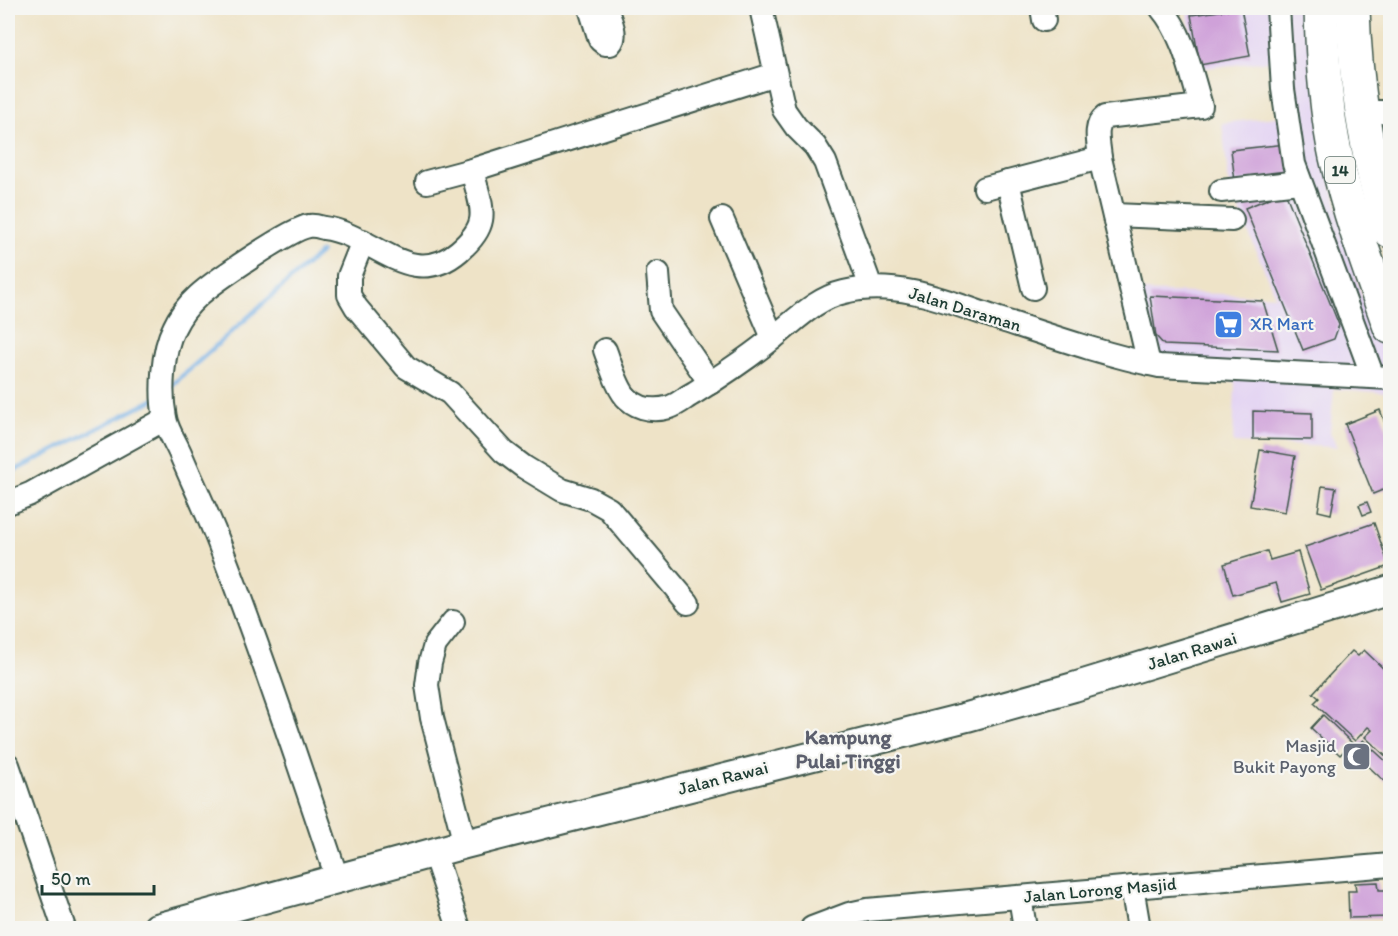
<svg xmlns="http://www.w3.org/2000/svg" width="1398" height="936" font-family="Itim,sans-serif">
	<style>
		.built { fill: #e3d3f3 }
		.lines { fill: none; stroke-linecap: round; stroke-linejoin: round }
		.stream { stroke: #72ade3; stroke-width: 4.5 }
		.building { fill: #cfa1d9 }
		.minor-casing { stroke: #3e564a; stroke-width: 26 }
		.major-casing { stroke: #3e564a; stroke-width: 32 }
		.highway-casing { stroke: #3e564a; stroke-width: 36 }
		.minor { stroke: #fff; stroke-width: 22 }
		.major { stroke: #fff; stroke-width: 28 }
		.highway { stroke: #fff; stroke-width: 33 }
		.labels { text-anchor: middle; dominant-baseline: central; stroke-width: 4.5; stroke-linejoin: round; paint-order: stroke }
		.shield { fill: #f6f6f2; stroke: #60746d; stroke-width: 1.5 }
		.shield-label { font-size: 16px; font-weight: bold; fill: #1f3d34 }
		.street-label { font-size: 18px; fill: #1f3d34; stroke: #f6f6f2 }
		.shop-label { font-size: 18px; fill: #366cbe; stroke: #f6f6f2; text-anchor: start }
		.worship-label { font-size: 18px; fill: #5b616d; stroke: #f6f6f2; text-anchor: end }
		.quarter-label { font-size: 21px; font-weight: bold; fill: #5d606e; stroke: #f6f6f2 }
	</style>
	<rect width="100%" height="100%" fill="#f6f6f2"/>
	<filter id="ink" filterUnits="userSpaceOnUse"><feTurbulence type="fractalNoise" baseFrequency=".0167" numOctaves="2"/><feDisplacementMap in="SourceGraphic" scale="12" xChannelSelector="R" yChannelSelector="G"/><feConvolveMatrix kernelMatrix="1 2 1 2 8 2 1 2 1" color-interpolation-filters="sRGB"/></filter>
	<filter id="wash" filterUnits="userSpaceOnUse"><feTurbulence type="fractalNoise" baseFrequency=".008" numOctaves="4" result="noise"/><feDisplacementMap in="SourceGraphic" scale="24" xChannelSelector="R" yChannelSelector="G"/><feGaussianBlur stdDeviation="1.35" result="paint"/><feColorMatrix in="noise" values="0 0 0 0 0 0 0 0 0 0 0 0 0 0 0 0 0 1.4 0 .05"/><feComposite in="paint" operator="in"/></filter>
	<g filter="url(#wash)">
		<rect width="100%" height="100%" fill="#eee3c7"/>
		<polygon class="built" points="1214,8 1306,8 1327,168 1364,304 1390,370 1390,393 1334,389 1330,433 1337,447 1233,443 1235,382 1161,376 1141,291 1275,296 1229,185 1222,123 1285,116 1278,60 1197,69 1187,12"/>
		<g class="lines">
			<g class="stream">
				<polyline points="171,386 321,252"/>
				<polyline points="8,474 155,399"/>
			</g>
		</g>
		<g id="blocks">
			<g class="building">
				<polygon points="1241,8 1250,56 1200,65 1191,15"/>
				<polygon points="1287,144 1290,175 1235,181 1231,150"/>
				<polygon points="1285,192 1339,325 1334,339 1303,350 1245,208"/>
				<polygon points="1150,296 1263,301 1278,350 1164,345 1156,336"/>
				<polygon points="1380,410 1390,436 1390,487 1373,494 1345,424"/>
				<polygon points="1253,411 1312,413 1312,440 1253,439"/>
				<polygon points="1260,450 1295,456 1285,512 1250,506"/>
				<polygon points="1322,486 1336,488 1331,514 1318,511"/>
				<polygon points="1367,502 1371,512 1363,515 1359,505"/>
				<polygon points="1374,523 1389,566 1321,590 1305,547"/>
				<polygon points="1267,551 1270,560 1298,552 1310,594 1282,602 1276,583 1233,595 1224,564"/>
				<polygon points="1364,650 1390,675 1390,760 1365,737 1372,730 1368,727 1355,741 1314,703 1319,698 1313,693 1352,651 1358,656"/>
				<polygon points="1323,715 1352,743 1340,755 1311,728"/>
				<polygon points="1363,740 1390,765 1390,774 1384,781 1352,751"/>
				<polygon points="1378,882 1379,890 1388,890 1389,917 1349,918 1348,891 1356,891 1355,883"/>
			</g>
		</g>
	</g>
	<g filter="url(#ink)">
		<use href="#blocks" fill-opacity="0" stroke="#3e564a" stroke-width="1.5"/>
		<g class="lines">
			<defs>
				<g id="minor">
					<path d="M590,8l10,32 5,4h5c9,-9 -1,-25 -4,-36"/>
					<polyline points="761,8 784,110 796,127 815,146 825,162 871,287"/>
					<polyline points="1042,8 1044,20"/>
					<polyline points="1278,8 1283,89 1294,164 1373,377"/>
					<polyline points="1361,112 1390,112"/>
					<polyline points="427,182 472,170 775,74"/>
					<polyline points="1008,182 1033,288"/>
					<polyline points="985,188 1100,158"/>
					<polyline points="1221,191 1299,182"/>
					<polyline points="1114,215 1232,220"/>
					<polyline points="722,219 773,338"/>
					<polyline points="363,241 349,276 349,295 356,307 406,367 450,393 504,452 524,467 562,490 591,499 609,509 688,603"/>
					<polyline points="658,273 661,311 710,383"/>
					<path d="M605,350c5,13 13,41 23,49 12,11 28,12 42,8 9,-3 16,-10 24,-14 29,-18 59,-38 85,-60 20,-16 39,-35 65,-41 55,-13 107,11 158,28 52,17 104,35 157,46l231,12"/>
					<path d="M1149,364l-49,-206c-1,-14 -7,-32 5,-41l96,-11c-10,-33 -17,-71 -40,-98"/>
					<polyline points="8,503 30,494 165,419"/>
					<polyline points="453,622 435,645 430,663 427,685 432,718 465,844"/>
					<polyline points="8,765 64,928"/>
					<polyline points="434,853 459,928"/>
					<path d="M337,878c-37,-110 -74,-221 -116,-330 -12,-32 -27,-62 -40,-93 -5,-12 -14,-25 -16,-37 -5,-25 -3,-67 9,-90 6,-13 14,-23 24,-32 15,-14 94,-68 111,-70 5,-1 11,1 15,2 49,6 87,64 135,23 34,-29 22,-43 13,-81"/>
					<polyline points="1132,887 1139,928"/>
					<polyline points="1020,897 1025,928"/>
					<polyline points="812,928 849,914 867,910 1390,865"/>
				</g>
				<polyline id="major" points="157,928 465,844 967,717 1074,687 1390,590"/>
				<g id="highway">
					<path d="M1321,8c1,49 4,100 15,149 13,58 34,114 54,170"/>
					<path d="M1353,8c2,76 13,150 37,223"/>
				</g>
			</defs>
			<use href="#minor" class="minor-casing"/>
			<use href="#major" class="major-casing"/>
			<use href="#highway" class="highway-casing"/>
			<use href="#minor" class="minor"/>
			<use href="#major" class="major"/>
			<use href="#highway" class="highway"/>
		</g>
	</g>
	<defs>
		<symbol id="supermarket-square" viewBox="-11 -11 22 22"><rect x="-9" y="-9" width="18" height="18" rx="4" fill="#3f7fe0" stroke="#f6f6f2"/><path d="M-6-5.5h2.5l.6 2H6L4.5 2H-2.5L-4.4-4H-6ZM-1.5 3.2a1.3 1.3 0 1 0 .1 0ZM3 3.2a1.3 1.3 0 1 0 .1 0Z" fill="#fff"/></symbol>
		<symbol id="mosque-square" viewBox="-11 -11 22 22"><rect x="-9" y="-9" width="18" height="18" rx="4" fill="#6b7280" stroke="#f6f6f2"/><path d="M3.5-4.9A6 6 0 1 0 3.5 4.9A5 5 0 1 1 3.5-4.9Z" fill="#fff"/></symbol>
	</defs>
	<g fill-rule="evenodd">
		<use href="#supermarket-square" x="1212" y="308" width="33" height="33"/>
		<use href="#mosque-square" x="1340" y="740" width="33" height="33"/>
	</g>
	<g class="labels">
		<rect class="shield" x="1325" y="157" width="30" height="26" rx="4.5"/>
		<g class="shield-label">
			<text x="1340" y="170">14</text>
		</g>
		<g class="street-label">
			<text transform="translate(965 309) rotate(17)">Jalan Daraman</text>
			<text transform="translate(1192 651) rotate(-17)">Jalan Rawai</text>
			<text transform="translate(723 778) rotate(-14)">Jalan Rawai</text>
			<text transform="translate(1100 890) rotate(-5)">Jalan Lorong Masjid</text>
		</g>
		<g class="shop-label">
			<text x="1250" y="324">XR Mart</text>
		</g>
		<g class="worship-label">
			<text x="1336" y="746">Masjid<tspan x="1336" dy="21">Bukit Payong</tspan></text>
		</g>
		<g class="quarter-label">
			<text x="848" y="736">Kampung<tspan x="848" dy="24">Pulai Tinggi</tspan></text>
		</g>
	</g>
	<rect width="1398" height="936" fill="none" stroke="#f6f6f2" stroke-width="30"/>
	<path d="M42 885v9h112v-9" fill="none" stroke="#1f3d34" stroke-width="3"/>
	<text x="51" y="885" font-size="18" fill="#1f3d34" stroke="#f6f6f2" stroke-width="4.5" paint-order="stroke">50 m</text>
</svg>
